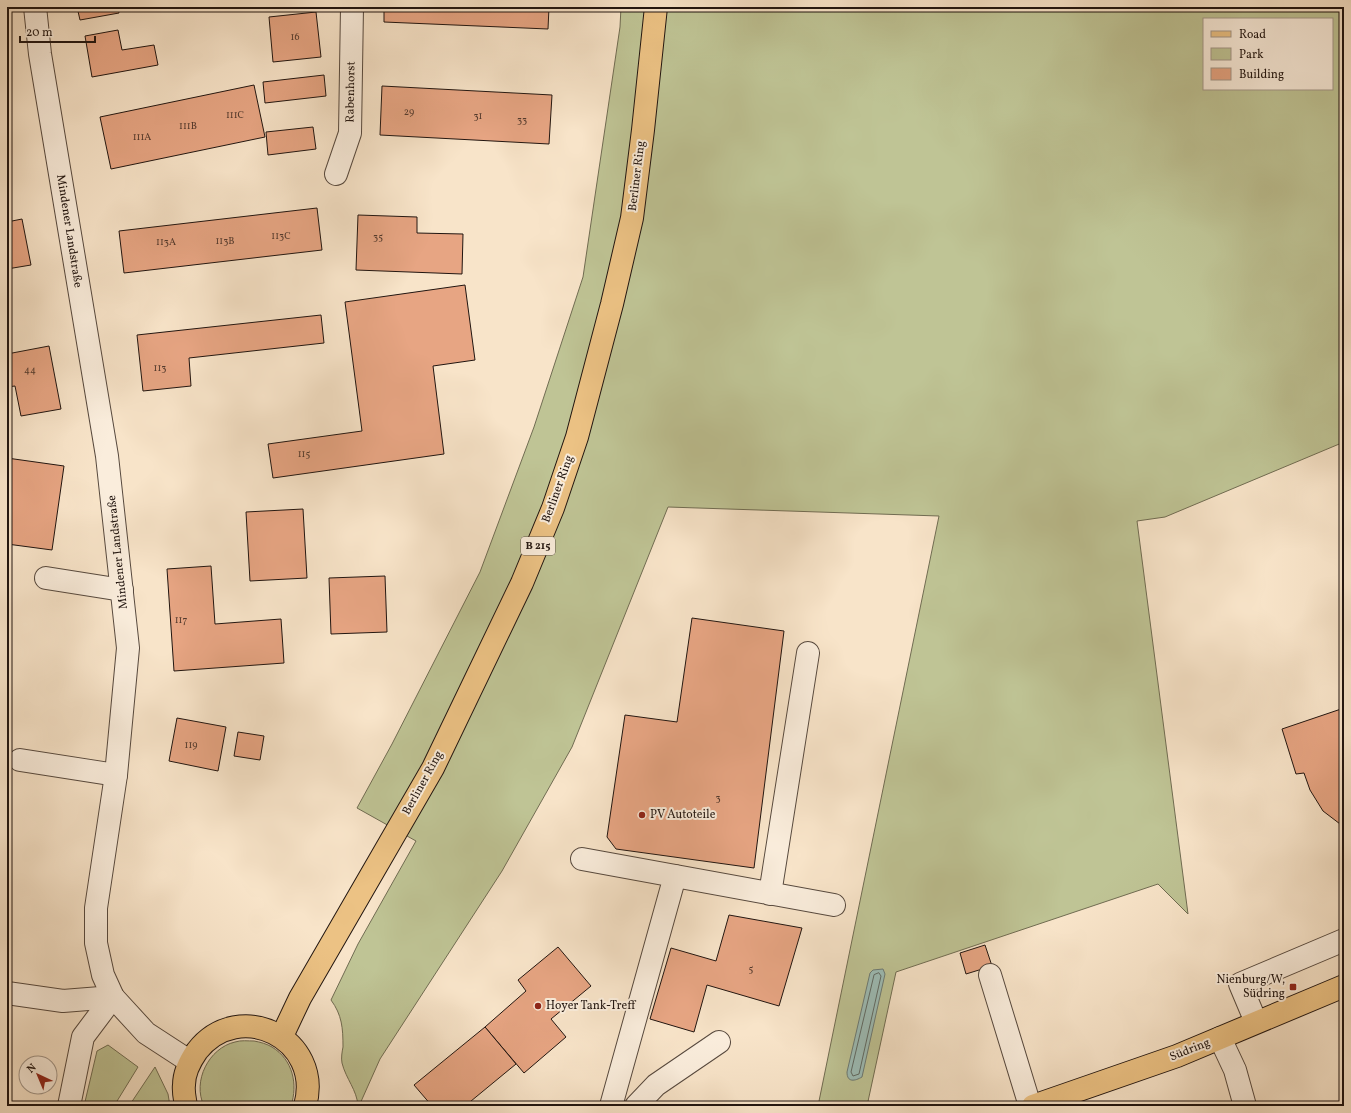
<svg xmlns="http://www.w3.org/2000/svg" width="1351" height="1113" font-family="Vollkorn,serif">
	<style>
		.green { fill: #bfc495; stroke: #706c52; fill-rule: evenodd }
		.water { fill: #9dbeb8; stroke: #6b7a75 }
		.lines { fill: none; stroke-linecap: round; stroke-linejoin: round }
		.shore { stroke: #5f6a64; stroke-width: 1 }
		.building { fill: #e7a583; stroke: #211510 }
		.minor-casing { stroke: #57493e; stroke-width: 24 }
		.major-casing { stroke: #211510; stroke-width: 24 }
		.minor { stroke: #faeddc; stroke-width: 22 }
		.major { stroke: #ecc284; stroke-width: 22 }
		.poi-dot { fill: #8f2418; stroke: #faeddc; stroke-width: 1.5 }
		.labels { text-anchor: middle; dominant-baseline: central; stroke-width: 4; stroke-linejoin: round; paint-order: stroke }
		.number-label { font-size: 10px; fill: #52392d }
		.shield { fill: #faeddc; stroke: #62564d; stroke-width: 1 }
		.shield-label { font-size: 11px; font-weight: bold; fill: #211510 }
		.street-label { font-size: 12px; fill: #211510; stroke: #faeddc }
		.poi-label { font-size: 12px; fill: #211510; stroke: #faeddc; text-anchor: start }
	</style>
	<rect width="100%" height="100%" fill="#f8e4c9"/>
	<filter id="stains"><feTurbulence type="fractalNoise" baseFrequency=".005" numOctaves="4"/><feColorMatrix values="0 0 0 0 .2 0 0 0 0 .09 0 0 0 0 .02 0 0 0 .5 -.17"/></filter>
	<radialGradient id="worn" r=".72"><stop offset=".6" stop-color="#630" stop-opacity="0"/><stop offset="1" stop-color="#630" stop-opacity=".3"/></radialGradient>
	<g class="green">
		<path d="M621,7h723v435l-179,75 -28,4 51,393 -30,-30 -262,88 -29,134h-49l121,-590 -271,-9 -96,240 -70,124 -122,188 -21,47h-1c-1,-16 -12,-27 -16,-43 -1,-5 0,-11 1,-16 0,-19 -1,-32 -12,-47l27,-56 58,-103 -59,-33 35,-64 88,-172 54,-145 49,-150 37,-250zM1204,19h128v70h-128z"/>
		<path d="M254,1041c6,1 13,3 18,6 21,13 26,37 19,59h-87c-12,-25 5,-58 31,-64 6,-2 13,-1 19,-1z"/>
		<polygon points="108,1045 138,1067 114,1106 84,1106 97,1051"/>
		<polygon points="155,1067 168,1094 170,1106 129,1106"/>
	</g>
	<path class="water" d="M883,969l2,5 -23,103c-7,4 -15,6 -15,-5l23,-99 3,-3z"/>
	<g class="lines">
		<polygon class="shore" points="879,973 881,976 859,1074 853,1076 851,1072 874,975"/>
	</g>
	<g class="building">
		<polygon points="77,7 118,7 119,13 80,20"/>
		<polygon points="384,7 549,7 548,29 384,22"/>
		<polygon points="316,12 321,57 273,62 269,17"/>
		<polygon points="118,30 122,50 154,45 158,65 92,77 85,36"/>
		<polygon points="324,75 326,96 265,103 263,82"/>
		<polygon points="254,85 265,137 111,169 100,117"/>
		<polygon points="382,86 552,95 549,144 380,135"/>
		<polygon points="313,127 316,149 268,155 266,132"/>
		<polygon points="317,208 322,250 124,273 119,231"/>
		<polygon points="358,215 417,217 417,233 463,234 462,274 356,270"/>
		<polygon points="22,219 31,265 7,269 7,222"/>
		<polygon points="465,285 475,360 433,366 444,454 273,478 268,444 362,431 345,302"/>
		<polygon points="321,315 324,343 189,358 191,386 143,391 137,335"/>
		<polygon points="49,346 61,409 21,416 15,386 7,387 7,354"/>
		<polygon points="7,458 64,466 52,550 7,544"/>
		<polygon points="303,509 307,578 250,581 246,512"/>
		<polygon points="211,566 215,624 281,619 284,663 174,671 167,569"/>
		<polygon points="385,576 387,632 331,634 329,578"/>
		<polygon points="692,618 784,631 754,868 616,849 607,837 625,715 677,722"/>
		<polygon points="1344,708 1344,751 1342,752 1344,759 1344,827 1323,811 1310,790 1304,773 1296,774 1282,729"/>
		<polygon points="177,718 226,727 218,771 169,761"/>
		<polygon points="238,732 264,736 260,760 234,756"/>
		<polygon points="729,915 802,928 779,1006 707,985 694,1032 650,1019 671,948 716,961"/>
		<polygon points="985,945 992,966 966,974 960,953"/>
		<polygon points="558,947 591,986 551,1019 566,1037 524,1073 485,1027 526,991 518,980"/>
		<polygon points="485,1027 516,1064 465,1106 432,1106 414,1085"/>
	</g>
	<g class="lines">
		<defs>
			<g id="minor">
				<polyline points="35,7 40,54 107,456 128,648 116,775 96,908 96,943 103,975 113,997 146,1033 189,1061"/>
				<polyline points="336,174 350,133 352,7"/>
				<polyline points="46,578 122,590"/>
				<polyline points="20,760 116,775"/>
				<polyline points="582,859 834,905"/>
				<polyline points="770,894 808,653"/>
				<polyline points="990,975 1030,1106"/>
				<polyline points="7,993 63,1001 113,997"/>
				<polyline points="1256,1022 1240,984 1344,940"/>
				<polyline points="1220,1038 1235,1070 1245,1106"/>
				<polyline points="69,1106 83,1037 113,997"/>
				<polyline points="611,1106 675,876"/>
				<polyline points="636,1106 656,1085 719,1042"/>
			</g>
			<g id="major">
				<polyline points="282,1036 300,998 433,768 522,583 553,508 577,437 612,304 632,218 643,130 656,7"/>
				<path d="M186,1106c-1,-7 -3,-14 -2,-21 0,-13 6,-24 13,-34 42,-54 127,-12 108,55"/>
				<polyline points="1033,1106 1177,1056 1344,986"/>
			</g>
		</defs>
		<use href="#minor" class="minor-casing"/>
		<use href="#major" class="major-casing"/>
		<use href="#minor" class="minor"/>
		<use href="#major" class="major"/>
	</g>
	<g class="poi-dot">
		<circle cx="642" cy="815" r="4"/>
		<rect x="1289" y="983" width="8" height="8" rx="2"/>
		<circle cx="538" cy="1006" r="4"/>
	</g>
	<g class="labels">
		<g class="number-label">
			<text x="295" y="37">16</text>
			<text x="409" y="112">29</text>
			<text x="235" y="115">111C</text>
			<text x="478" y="116">31</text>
			<text x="522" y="120">33</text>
			<text x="188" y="126">111B</text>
			<text x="142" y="137">111A</text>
			<text x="281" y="236">113C</text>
			<text x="378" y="237">35</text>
			<text x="225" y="241">113B</text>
			<text x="166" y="242">113A</text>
			<text x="160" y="368">113</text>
			<text x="30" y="370">44</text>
			<text x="304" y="454">115</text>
			<text x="181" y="620">117</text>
			<text x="191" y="745">119</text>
			<text x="718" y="798">3</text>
			<text x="751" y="969">5</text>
		</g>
		<rect class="shield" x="521" y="537" width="34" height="18" rx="3"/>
		<g class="shield-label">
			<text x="538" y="546">B 215</text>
		</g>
		<g class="street-label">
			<text transform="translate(351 92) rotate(-89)">Rabenhorst</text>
			<text transform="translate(637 176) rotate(-83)">Berliner Ring</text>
			<text transform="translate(69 231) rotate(81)">Mindener Landstraße</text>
			<text transform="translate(558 489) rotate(-70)">Berliner Ring</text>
			<text transform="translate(118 552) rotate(-96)">Mindener Landstraße</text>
			<text transform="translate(423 783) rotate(-61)">Berliner Ring</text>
			<text transform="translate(1190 1050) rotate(-22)">Südring</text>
		</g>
		<g class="poi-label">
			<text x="650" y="815">PV Autoteile</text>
			<text x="1285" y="980" text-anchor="end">Nienburg/W,<tspan x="1285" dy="14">Südring</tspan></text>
			<text x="546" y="1006">Hoyer Tank-Treff</text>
		</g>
	</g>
	<rect width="1351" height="1113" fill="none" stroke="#f8e4c9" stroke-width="24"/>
	<rect x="8" y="8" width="1335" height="1097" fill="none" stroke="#211510" stroke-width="2"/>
	<rect x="12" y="12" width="1327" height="1089" fill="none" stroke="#211510"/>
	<rect x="1203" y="18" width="130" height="72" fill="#faeddc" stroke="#a3978a"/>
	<rect x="1211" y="31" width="20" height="6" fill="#ecc284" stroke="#a3978a"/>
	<text x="1239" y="38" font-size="12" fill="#211510">Road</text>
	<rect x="1211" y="48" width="20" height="12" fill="#bfc495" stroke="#a3978a"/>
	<text x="1239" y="58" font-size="12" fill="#211510">Park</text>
	<rect x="1211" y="68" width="20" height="12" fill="#e7a583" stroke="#a3978a"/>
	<text x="1239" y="78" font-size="12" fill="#211510">Building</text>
	<g transform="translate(38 1075) rotate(316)"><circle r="19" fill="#faeddc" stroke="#a3978a"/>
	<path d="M0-3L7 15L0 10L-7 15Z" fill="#8f2418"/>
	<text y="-6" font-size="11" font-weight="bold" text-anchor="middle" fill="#211510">N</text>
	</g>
	<path d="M20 36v6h75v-6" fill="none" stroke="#211510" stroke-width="2"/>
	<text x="26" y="36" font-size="12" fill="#211510" stroke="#faeddc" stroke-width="3" paint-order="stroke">20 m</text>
	<rect width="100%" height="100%" filter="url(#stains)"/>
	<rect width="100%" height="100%" fill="url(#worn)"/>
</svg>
